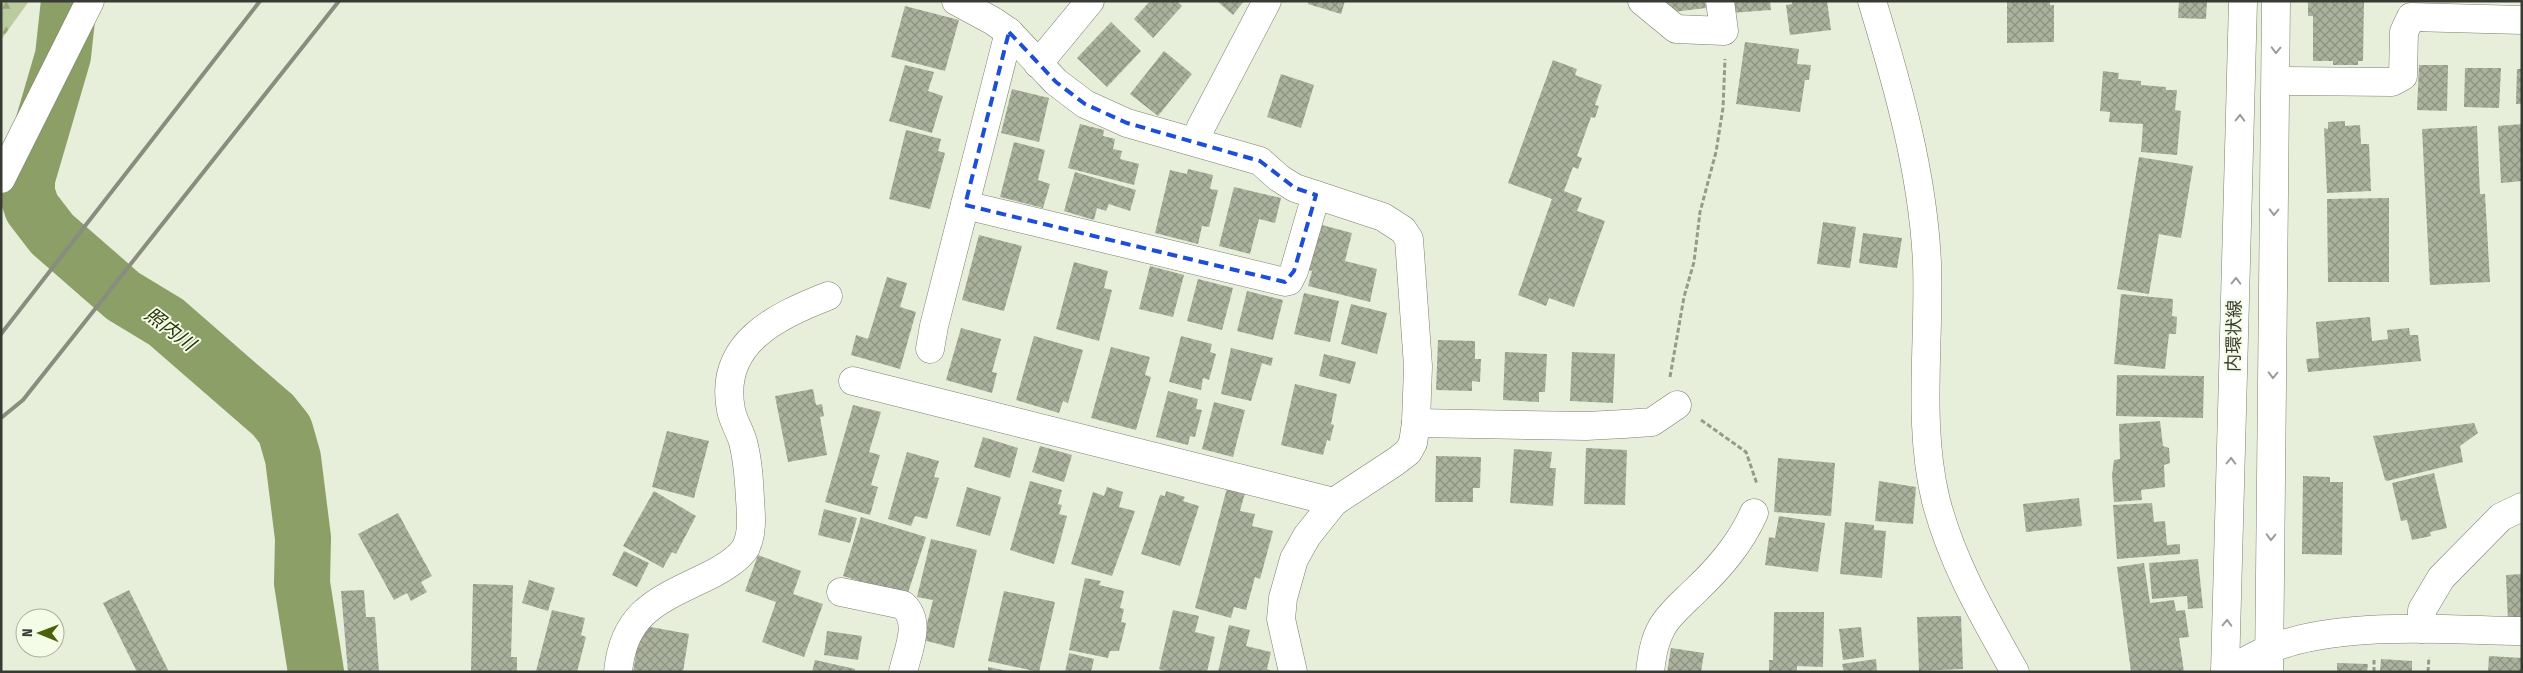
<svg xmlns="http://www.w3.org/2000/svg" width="2523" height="673" font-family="'Fira Sans Condensed','Noto Sans JP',sans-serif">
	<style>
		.forest { fill: url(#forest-firs) }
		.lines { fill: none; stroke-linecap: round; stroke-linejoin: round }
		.river { stroke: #8b9f66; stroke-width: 56 }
		.building { fill: url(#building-cross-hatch) }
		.minor-casing { stroke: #79806d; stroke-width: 29 }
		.major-casing { stroke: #79806d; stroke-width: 29 }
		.path { stroke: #959a8b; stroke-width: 3; stroke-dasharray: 5 2.5; stroke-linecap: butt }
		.minor { stroke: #fff; stroke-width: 28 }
		.major { stroke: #fff; stroke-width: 28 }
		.rail { stroke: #888d7f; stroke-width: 4 }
		.oneway { stroke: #9c9d99 }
		.marked { fill: none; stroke: #1d4ed8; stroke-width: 4; stroke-dasharray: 10 6; stroke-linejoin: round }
		.labels { text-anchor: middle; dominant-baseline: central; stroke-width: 4; stroke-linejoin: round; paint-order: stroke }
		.street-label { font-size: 18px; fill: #383b33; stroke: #f4fce7 }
		.water-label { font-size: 19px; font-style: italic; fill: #273307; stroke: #f4fce7 }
	</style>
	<defs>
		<pattern id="forest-firs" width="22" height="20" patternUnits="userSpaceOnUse" patternTransform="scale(1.25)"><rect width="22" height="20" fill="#bacb9e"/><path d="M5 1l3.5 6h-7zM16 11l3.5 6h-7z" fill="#98a681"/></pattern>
		<pattern id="building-cross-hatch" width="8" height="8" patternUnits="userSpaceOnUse" patternTransform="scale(1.25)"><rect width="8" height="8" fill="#aab29e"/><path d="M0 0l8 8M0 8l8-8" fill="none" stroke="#8b9281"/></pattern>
	</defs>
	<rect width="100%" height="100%" fill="#e7efda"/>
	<polygon class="forest" points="1,1 29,1 1,40"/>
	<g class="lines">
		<polyline class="river" points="69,1 63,56 27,179 27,193 32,208 52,234 123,296 166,322 273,415 285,430 293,458 303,538 302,583 316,672"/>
	</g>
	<g class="building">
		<polygon points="1150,1 1177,1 1182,6 1153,38 1134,19"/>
		<polygon points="1217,1 1244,1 1233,15"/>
		<polygon points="1308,1 1345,1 1341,14 1308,4"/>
		<polygon points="1664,1 1705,1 1706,8 1665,13"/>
		<polygon points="1729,1 1770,1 1771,10 1730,13"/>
		<polygon points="1792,1 1827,1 1831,30 1790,35 1786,5 1792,4"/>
		<polygon points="2007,1 2050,1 2050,5 2054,5 2054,42 2007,43"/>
		<polygon points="2179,1 2207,1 2206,19 2178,18"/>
		<polygon points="2308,1 2364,1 2363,61 2358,61 2358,65 2333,65 2333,61 2313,61 2313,16 2308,16"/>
		<polygon points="905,6 959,20 945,71 891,57"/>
		<polygon points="1111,22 1141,51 1107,87 1077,58"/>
		<polygon points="1745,42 1799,49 1797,64 1811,65 1809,80 1805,80 1800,112 1736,104"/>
		<polygon points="1164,51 1192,74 1158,116 1130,94"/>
		<polygon points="1553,60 1577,69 1575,75 1602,85 1595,105 1599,106 1595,118 1591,117 1577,156 1582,158 1578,169 1573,167 1564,191 1582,198 1577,211 1605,221 1574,307 1549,298 1546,306 1518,295 1552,199 1508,183"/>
		<polygon points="905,65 934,72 928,91 943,96 932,133 889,121"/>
		<polygon points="2419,65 2448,65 2447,111 2417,110"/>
		<polygon points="2465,68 2501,68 2499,108 2464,107"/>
		<polygon points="2517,69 2522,69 2522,104 2516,104"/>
		<polygon points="2103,71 2119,73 2118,79 2141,81 2141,85 2166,87 2166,90 2177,90 2175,110 2181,111 2177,155 2141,152 2143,124 2109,122 2110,112 2100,111"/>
		<polygon points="1281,74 1314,85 1301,128 1267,117"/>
		<polygon points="1012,89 1049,98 1039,142 1001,133"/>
		<polygon points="2345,121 2345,126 2360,125 2361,144 2369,144 2371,191 2327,193 2324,128 2328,129 2328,122"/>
		<polygon points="1080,124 1104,130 1103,136 1115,139 1113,149 1122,151 1120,159 1139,164 1134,185 1068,168"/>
		<polygon points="2522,124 2522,181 2501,183 2498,126"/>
		<polygon points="2477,126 2480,194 2485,194 2490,282 2430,285 2422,129"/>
		<polygon points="906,130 941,139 938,151 945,153 930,209 889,199"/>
		<polygon points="1014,142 1045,150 1038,180 1050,184 1043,208 1000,197"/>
		<polygon points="2139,157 2193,166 2181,238 2159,234 2149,294 2117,289"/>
		<polygon points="1188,169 1213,175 1210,189 1218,190 1209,227 1202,226 1198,244 1155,233 1170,170 1187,174"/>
		<polygon points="1075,172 1136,190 1130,211 1109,204 1106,211 1097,208 1094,220 1064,211"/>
		<polygon points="1234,187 1281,198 1275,223 1259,219 1250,254 1219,246"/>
		<polygon points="2389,198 2389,282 2328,282 2327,199"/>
		<polygon points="1823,222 1856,227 1850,268 1817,264"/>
		<polygon points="1322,225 1352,233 1345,261 1377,269 1370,302 1308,286 1312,271 1308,270 1317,233 1320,233"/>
		<polygon points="1863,233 1902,238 1897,268 1859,263"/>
		<polygon points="979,235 1022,246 1004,311 962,300"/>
		<polygon points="1074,262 1108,271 1104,288 1112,290 1099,341 1056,329"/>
		<polygon points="1150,266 1184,275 1173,317 1139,309"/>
		<polygon points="887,277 907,283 900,307 916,312 900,369 851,355 856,335 868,339"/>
		<polygon points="1198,279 1233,288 1222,330 1187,321"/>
		<polygon points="1247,291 1283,300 1273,340 1237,331"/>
		<polygon points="1304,293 1339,301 1330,342 1294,334"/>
		<polygon points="2121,294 2173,299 2172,316 2177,317 2176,334 2169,334 2165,369 2114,364"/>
		<polygon points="1351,304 1387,313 1377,354 1341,344"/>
		<polygon points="2370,317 2372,341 2388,339 2387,330 2409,328 2410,335 2418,335 2421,361 2308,372 2306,359 2319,358 2316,322"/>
		<polygon points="961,328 1001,339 992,372 997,373 992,393 946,380"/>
		<polygon points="1034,336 1083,350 1068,403 1063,401 1059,413 1016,400"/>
		<polygon points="1181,336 1212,344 1210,352 1216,354 1209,380 1203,378 1201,390 1169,382"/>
		<polygon points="1438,340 1475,341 1475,359 1481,359 1480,382 1472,381 1472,391 1436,390"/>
		<polygon points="1111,347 1150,357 1145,375 1151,377 1136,430 1091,418"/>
		<polygon points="1231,348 1273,358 1271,366 1262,363 1251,401 1221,394"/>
		<polygon points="1505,352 1547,354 1545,392 1539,392 1539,402 1503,400"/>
		<polygon points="1572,352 1615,354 1613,403 1570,401"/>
		<polygon points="1324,354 1356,362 1350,384 1319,376"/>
		<polygon points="2117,375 2204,376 2203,418 2116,416"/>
		<polygon points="1295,384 1337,394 1331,424 1334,425 1330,441 1327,440 1323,455 1281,445"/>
		<polygon points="813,389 816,405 822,404 824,416 820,417 827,455 788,462 775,396"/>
		<polygon points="1168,391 1198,399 1196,409 1202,410 1195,437 1190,436 1188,445 1156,437"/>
		<polygon points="1214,402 1245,410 1233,457 1202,449"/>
		<polygon points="853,405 881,412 869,452 880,455 871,485 878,487 870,515 825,502"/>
		<polygon points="2160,421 2163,446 2169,448 2170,463 2164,465 2165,487 2141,490 2142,500 2114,502 2112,475 2114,460 2120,459 2119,424"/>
		<polygon points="2474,423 2478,433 2460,446 2463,462 2387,481 2385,480 2373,436"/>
		<polygon points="667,431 709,441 694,498 652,487"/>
		<polygon points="983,437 1018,448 1010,478 974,467"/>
		<polygon points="1040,446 1072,455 1064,482 1032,472"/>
		<polygon points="1586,448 1627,450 1625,505 1584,504"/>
		<polygon points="1514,449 1552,452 1550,468 1556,468 1553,506 1510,503"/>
		<polygon points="907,452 939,461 934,477 939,478 927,519 915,516 911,526 888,519"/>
		<polygon points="1436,456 1481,457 1480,488 1473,488 1473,502 1435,502"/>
		<polygon points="1778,458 1835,463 1831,516 1774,512"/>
		<polygon points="2434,473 2447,528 2430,532 2431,536 2412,540 2407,520 2401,521 2392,483"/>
		<polygon points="2303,476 2330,477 2330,482 2343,482 2342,555 2302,554"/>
		<polygon points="1030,481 1062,490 1058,504 1062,505 1059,514 1067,516 1054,564 1010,550"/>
		<polygon points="1879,481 1916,487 1913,524 1875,521"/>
		<polygon points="967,487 1001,497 990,536 956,526"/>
		<polygon points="1107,487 1123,492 1119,507 1135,511 1112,576 1071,564 1093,492 1104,496"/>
		<polygon points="1227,488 1245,493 1240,511 1255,514 1252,526 1273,531 1260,579 1255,577 1246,610 1234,607 1231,618 1195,608"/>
		<polygon points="654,491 696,516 676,554 672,552 663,568 623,546"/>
		<polygon points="1166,491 1185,497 1183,501 1199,506 1180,566 1141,554 1160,495 1165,496"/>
		<polygon points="2079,498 2082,526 2026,532 2023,504"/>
		<polygon points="2152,503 2154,522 2165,521 2167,545 2180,544 2180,554 2117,559 2113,505"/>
		<polygon points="824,509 857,518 850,543 818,535"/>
		<polygon points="398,513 432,576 421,582 427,592 411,601 407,593 394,600 358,534"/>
		<polygon points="1779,516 1825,523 1818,572 1765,565 1769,537 1775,538"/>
		<polygon points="861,517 926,537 907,596 843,576"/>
		<polygon points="1845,522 1874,525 1874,530 1886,531 1882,578 1840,574"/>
		<polygon points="931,539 977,550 954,648 923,640 933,600 917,597"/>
		<polygon points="624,551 649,563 637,587 612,575"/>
		<polygon points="758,555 801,571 793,594 823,604 804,657 762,642 776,602 745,591"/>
		<polygon points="2198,559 2203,608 2188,609 2187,596 2152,599 2149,563"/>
		<polygon points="2144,563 2150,603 2174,600 2176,611 2185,610 2189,637 2179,638 2184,672 2131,672 2117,567"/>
		<polygon points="2522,574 2522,621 2508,622 2506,575"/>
		<polygon points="1085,578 1101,581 1099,585 1124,591 1120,608 1124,609 1121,622 1126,623 1119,651 1110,651 1108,658 1069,650"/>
		<polygon points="529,580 555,588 548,611 522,603"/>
		<polygon points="473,584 513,585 511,657 517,657 517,672 471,672"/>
		<polygon points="129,590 169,672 137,672 103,603"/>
		<polygon points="364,590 366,617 375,617 379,672 348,672 341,591"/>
		<polygon points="1004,591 1055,602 1039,672 988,661"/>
		<polygon points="552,610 585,618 581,635 586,637 577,672 536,671"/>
		<polygon points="1173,610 1199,616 1195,632 1215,637 1207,672 1169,672 1159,669"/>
		<polygon points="1774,612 1824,612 1823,667 1797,666 1797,671 1769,671 1769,660 1773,660"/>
		<polygon points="1961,616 1963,669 1919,671 1917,617"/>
		<polygon points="1229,625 1250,630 1246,646 1271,652 1267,669 1274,672 1218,672"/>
		<polygon points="645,626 689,634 683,672 633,672 639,635 644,636"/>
		<polygon points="1861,627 1864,657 1843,660 1839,629"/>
		<polygon points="827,631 862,636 858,660 824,655"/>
		<polygon points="1671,648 1704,653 1701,672 1667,672"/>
		<polygon points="1069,653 1094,659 1091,672 1065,672"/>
		<polygon points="2489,656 2522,658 2522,672 2488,672"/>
		<polygon points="1876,659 1877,672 1844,672 1842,664"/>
		<polygon points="2381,659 2412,661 2412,672 2380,672"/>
		<polygon points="815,660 855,669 855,672 812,672"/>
		<polygon points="2337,663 2368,664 2367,672 2337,672"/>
		<polygon points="988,667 1008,671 1008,672 988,672"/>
	</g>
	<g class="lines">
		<defs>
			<g id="minor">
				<polyline points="956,1 993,21 1009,32 1056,82 1085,104 1127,123 1260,161 1279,178 1295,188 1383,217 1403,230 1409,239 1418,366 1416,423 1413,443 1408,452 1395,462 1334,502 1307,536 1294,559 1283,598 1281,619 1293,672"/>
				<polyline points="1642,1 1676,29 1724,31 1720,1"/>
				<path d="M1872,1c26,85 51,173 55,262 3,78 -10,161 9,238 17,64 47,114 79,171"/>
				<polyline points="1038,64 1090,1"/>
				<polyline points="2276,81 2392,82 2403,76 2404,32 2411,17 2522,20"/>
				<polyline points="1196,142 1201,127 1267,1"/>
				<polyline points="1,179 90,1"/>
				<polyline points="965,205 1285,282 1289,281 1294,271 1316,195"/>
				<polyline points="930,349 934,326 1009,32"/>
				<polyline points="853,381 1334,502"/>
				<polyline points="1416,423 1586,426 1624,424 1652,422 1677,405"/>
				<path d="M841,592l62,13c19,17 5,45 0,67"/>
				<polyline points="2422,629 2422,610 2441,578 2501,517 2522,507"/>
				<path d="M618,672c6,-64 45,-73 96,-99 11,-6 26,-15 32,-26 7,-15 5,-32 4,-48 -1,-19 -2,-38 -7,-57 -3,-11 -10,-21 -12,-32 -13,-67 46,-94 97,-114"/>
				<path d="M1650,672c2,-16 4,-31 12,-45 8,-14 22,-25 34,-37 24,-23 44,-46 58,-77"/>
				<path d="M2225,672c21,-11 40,-23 62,-29 69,-21 163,-13 235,-12"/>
			</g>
			<g id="major">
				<polyline points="2225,672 2243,1"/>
				<polyline points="2269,672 2276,1"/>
			</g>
		</defs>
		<use href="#minor" class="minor-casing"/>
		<use href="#major" class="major-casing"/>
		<g class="path">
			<polyline points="1670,377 1684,297 1694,262 1700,212 1716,152 1723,108 1725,59"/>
			<polyline points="1701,420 1746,452 1757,484"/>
			<polyline points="2374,672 2374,660"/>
			<polyline points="2428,672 2429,657"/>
		</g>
		<use href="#minor" class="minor"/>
		<use href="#major" class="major"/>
		<g class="rail">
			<polyline points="1,334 260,1"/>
			<polyline points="1,418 23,400 339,1"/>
		</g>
	</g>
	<defs><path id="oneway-chevron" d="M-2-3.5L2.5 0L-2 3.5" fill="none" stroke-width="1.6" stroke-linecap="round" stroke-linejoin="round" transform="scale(1.25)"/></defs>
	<g class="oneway">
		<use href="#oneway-chevron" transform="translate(2276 50) rotate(91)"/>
		<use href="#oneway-chevron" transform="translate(2240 118) rotate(-89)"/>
		<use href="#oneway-chevron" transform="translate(2274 212) rotate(91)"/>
		<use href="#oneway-chevron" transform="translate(2236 281) rotate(-89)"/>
		<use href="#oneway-chevron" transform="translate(2273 375) rotate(91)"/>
		<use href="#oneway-chevron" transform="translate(2231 461) rotate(-89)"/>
		<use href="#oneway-chevron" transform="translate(2271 537) rotate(91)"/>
		<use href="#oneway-chevron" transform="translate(2227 623) rotate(-89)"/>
	</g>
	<path class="marked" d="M1009,32l47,50 29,22 42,19 133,38 35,27 21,7 -22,76 -9,11 -320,-77z"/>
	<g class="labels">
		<g class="street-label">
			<text transform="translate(2234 336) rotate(-89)">内環状線</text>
		</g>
		<g class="water-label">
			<text transform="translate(170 329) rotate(37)">照内川</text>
		</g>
	</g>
	<rect width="2523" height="673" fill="none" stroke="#383b33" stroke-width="5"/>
	<g transform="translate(40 633) rotate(271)"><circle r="24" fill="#f4fce7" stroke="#a9af9f"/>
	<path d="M0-4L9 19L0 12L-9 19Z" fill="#4a6009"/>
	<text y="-8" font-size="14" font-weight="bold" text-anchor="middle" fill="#383b33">N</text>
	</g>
</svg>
